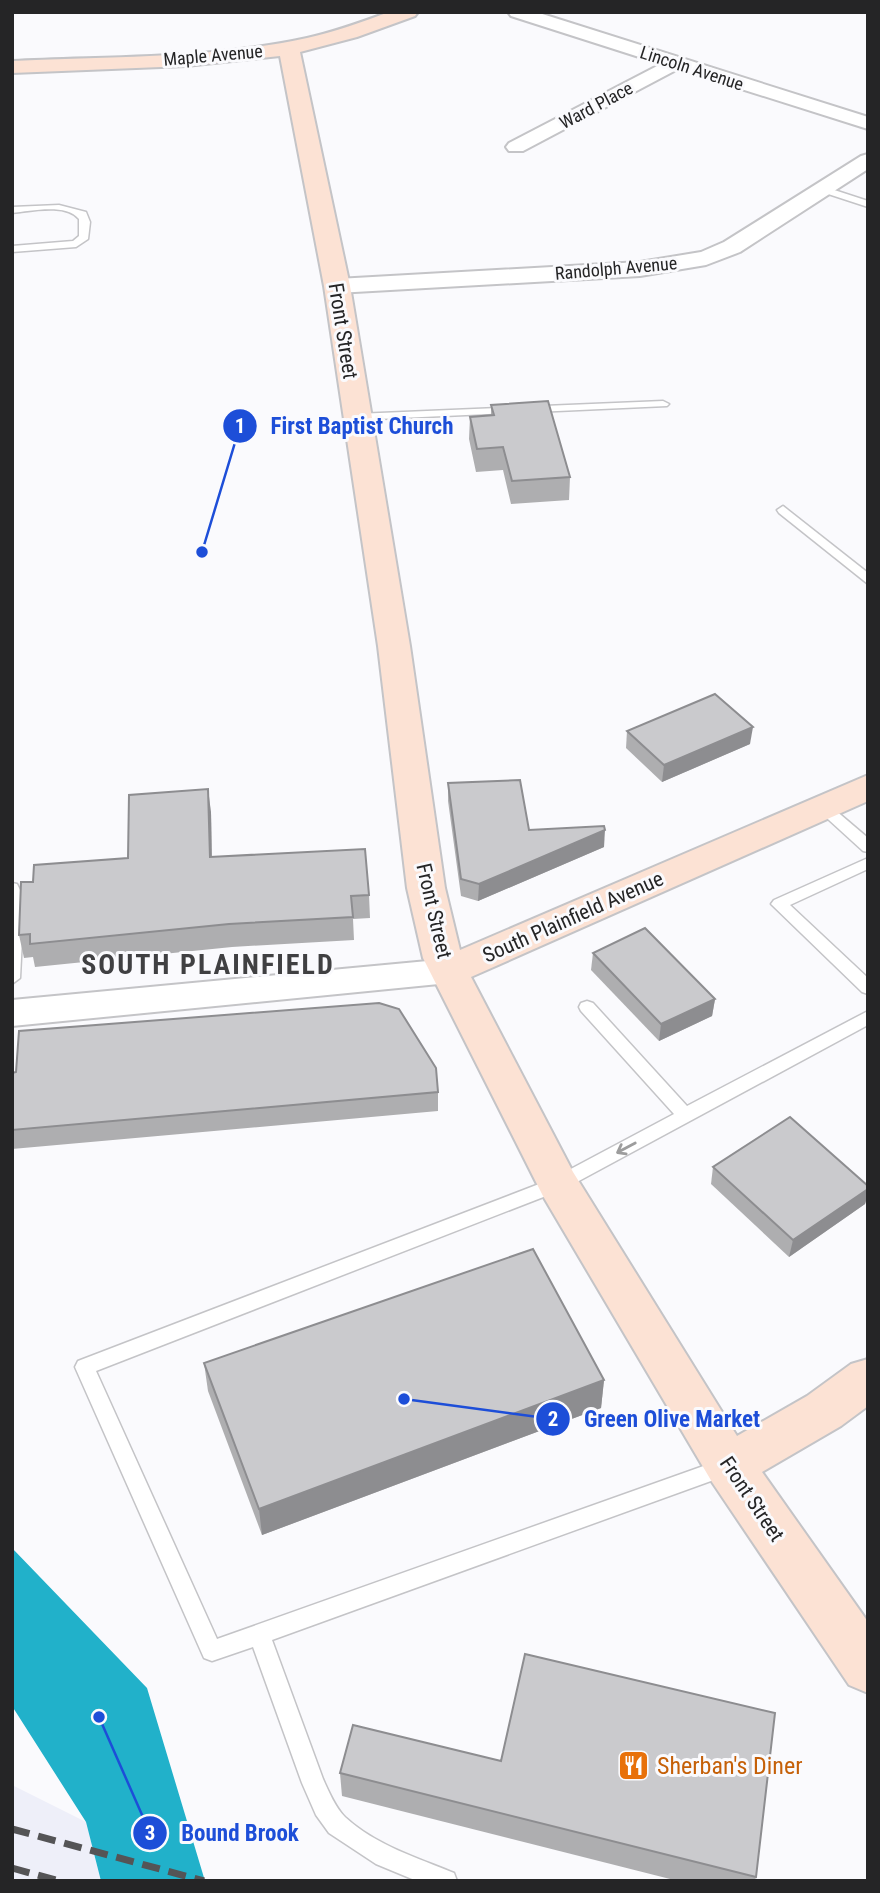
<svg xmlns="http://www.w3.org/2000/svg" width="880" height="1893" font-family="'Roboto Condensed',sans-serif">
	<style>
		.built { fill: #eeeff9 }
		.water { fill: #21b1ca }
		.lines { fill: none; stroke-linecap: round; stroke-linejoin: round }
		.lane-casing { stroke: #c4c4c7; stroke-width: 3 }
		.street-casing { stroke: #c4c4c7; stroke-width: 4 }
		.secondary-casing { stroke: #c4c4c7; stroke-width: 4 }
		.lane { fill: #fff; fill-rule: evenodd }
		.street { fill: #fff; fill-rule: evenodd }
		.secondary { fill: #fce2d4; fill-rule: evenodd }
		.rail { stroke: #545456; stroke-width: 7; stroke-dasharray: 18 9; stroke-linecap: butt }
		.wall { fill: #aeaeb0 }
		.shaded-wall { fill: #8d8d90 }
		.building { fill: #cacacd; stroke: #8d8d90; stroke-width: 2 }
		.oneway { stroke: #9d9d9d }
		.labels { text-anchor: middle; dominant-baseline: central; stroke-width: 6; stroke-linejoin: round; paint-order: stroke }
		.far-street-label { font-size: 18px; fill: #252526; stroke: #fafafd }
		.street-label { font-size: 21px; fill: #252526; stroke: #fafafd }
		.near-food-label { font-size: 24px; fill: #c56008; stroke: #fafafd; text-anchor: start }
		.district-label { font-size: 28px; font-weight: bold; letter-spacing: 2px; fill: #404042; stroke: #fafafd }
		.leader { fill: none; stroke: #1d4ed8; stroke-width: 2.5 }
		.callout-dot { fill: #1d4ed8; stroke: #fafafd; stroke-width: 2.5 }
		.mark-label { font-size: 21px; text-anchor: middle; font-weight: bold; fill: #fff }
		.callout-label { font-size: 23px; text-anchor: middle; font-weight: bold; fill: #1d4ed8; stroke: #fafafd; stroke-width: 6; stroke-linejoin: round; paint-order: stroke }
	</style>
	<rect width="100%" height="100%" fill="#fafafd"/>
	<polygon class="built" points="12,1785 86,1822 101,1881 12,1881"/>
	<polygon class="water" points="12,1548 147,1688 205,1881 101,1881 86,1822 12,1706"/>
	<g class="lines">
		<defs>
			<g id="lane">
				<polygon points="822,186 868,201 868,207 819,191 817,189"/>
				<path d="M59,205l27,7 4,10 -2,17 -12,8 -64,5v-6l61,-5 6,-5v-17c-13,-16 -48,-8 -67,-6v-6z"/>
				<polygon points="663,401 669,404 667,406 356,420 350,417 356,414"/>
				<polygon points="783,506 868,573 868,584 779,513 777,510"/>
				<polygon points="823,802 828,804 868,838 868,852 863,851 818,810 816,807 818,804"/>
				<polygon points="868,858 868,869 790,905 868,978 868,994 862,992 771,904 774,900"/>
				<polygon points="12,883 17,884 24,898 20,978 12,984"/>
				<path d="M587,1001l6,2 94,103 181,-95v14l-304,164 -468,182 121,268 509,-181 7,3 3,6 -3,6 -461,167 51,139c6,13 12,28 22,38 30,28 73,41 109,56l3,8h-40l-41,-17 -47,-31 -13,-18 -14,-32 -49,-136 -41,14 -8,-3 -129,-291 3,-6 474,-182 122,-65 -93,-103 -2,-4 2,-4z"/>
			</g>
			<g id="street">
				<polygon points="508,12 536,12 868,117 868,129 678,69 523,151 509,151 506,147 509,143 661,64 511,16"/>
				<polygon points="868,154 868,169 740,252 706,265 640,276 337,293 329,291 326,286 329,281 337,279 640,262 701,252 724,242 861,156"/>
				<polygon points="449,959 461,962 466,971 461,980 449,983 12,1026 12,1000"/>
			</g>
			<path id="secondary" d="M389,12h29l-3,4 -58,21 -57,15 50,234 60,360 35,242 15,62 408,-175v26l-397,176 102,195 164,264 70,-40 44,-32 17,-5v47l-27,20 -79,46 106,150v71l-19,-8 -137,-203 -169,-286 -120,-238 -16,-70 -29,-242 -54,-360 -44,-230 -94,10 -174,7v-12c98,-5 199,-2 295,-23 28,-6 55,-16 82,-26z"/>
		</defs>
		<use href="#lane" class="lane-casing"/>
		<use href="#street" class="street-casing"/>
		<use href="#secondary" class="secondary-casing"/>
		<use href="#lane" class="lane"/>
		<use href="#street" class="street"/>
		<use href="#secondary" class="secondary"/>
		<g class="rail">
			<polyline points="12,1829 204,1881"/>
			<polyline points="12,1868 59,1881"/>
		</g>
	</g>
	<g class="wall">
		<polygon points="491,405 570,477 569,500 511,504 503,470 476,472 469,439 470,417 491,415"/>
		<polygon points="627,731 750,744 662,782 626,748"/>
		<polygon points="448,783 529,830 604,847 478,901 461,896 448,801"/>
		<polygon points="211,812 212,857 369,895 370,918 353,919 354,940 232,947 35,967 33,957 24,958 19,935 33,882 128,858"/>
		<polygon points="593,953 715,999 712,1016 659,1041 591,970"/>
		<polygon points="12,1073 438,1092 438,1111 12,1149"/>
		<polygon points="713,1167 868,1186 868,1194 865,1204 789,1257 711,1184"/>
		<polygon points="204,1363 604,1380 601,1408 262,1535 208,1391"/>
		<polygon points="501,1761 756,1877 755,1881 678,1881 342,1796 340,1773"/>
	</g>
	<g class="shaded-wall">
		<polygon points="753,727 750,744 662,782 664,765"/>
		<polygon points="208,789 211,812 212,880 210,857"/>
		<polygon points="605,830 604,847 478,901 479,884"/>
		<polygon points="715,999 712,1016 659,1041 661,1024"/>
		<polygon points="868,1189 868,1194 865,1204 789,1257 793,1240"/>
		<polygon points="604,1380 601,1408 262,1535 259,1509"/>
	</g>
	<g class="building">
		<polygon points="548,401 570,477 512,481 503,447 477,449 470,417 494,415 491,405"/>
		<polygon points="715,694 753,727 664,765 627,731"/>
		<polygon points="520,780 529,830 604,826 605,830 479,884 461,879 448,783"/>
		<polygon points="208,789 210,857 365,849 369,895 351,896 353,917 229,924 30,944 30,934 19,935 21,882 33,882 34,865 128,858 129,795"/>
		<polygon points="645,928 715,999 661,1024 593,953"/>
		<polygon points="379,1003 399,1009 436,1068 438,1092 12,1130 12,1073 16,1072 19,1031"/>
		<polygon points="790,1117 868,1186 868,1189 793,1240 713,1167"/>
		<polygon points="533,1249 604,1380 259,1509 204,1363"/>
		<polygon points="525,1654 775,1713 756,1877 340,1773 353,1725 501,1761"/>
	</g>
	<defs><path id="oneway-shaft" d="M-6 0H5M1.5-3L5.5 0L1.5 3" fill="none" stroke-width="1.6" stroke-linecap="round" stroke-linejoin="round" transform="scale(1.75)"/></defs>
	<use class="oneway" href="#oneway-shaft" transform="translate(626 1148) rotate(152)"/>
	<defs>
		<symbol id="restaurant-square" viewBox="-11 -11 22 22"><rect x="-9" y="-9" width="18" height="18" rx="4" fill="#e8710a" stroke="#fafafd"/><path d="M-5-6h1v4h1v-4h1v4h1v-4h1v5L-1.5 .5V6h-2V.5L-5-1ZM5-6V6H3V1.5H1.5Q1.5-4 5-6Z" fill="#fff"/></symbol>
	</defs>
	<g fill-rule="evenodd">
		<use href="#restaurant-square" x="616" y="1748" width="35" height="35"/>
	</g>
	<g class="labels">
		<g class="far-street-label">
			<text transform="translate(213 55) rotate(-5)">Maple Avenue</text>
			<text transform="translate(692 68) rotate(18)">Lincoln Avenue</text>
			<text transform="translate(596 105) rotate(-28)">Ward Place</text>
			<text transform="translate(616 268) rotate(-5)">Randolph Avenue</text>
		</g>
		<g class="street-label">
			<text transform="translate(343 331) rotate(81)">Front Street</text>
			<text transform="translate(434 911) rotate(77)">Front Street</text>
			<text transform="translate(573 917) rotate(-24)">South Plainfield Avenue</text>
			<text transform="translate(752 1499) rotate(56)">Front Street</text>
		</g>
		<g class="near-food-label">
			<text x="657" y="1766">Sherban's Diner</text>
		</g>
		<g class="district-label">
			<text x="208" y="964">SOUTH PLAINFIELD</text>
		</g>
	</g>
	<path class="leader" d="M202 552L240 426M404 1399L553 1419M99 1717L150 1833"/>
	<g class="callout-dot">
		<circle cx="202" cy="552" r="7"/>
		<circle cx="404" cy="1399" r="7"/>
		<circle cx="99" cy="1717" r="7"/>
		<circle cx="240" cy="426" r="18"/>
		<circle cx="553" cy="1419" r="18"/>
		<circle cx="150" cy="1833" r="18"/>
	</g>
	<g class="mark-label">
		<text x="240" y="433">1</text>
		<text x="553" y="1426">2</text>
		<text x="150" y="1840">3</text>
	</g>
	<g class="callout-label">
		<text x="362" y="434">First Baptist Church</text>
		<text x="672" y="1427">Green Olive Market</text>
		<text x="240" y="1841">Bound Brook</text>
	</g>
	<rect width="880" height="1893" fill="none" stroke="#252526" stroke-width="28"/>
</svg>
